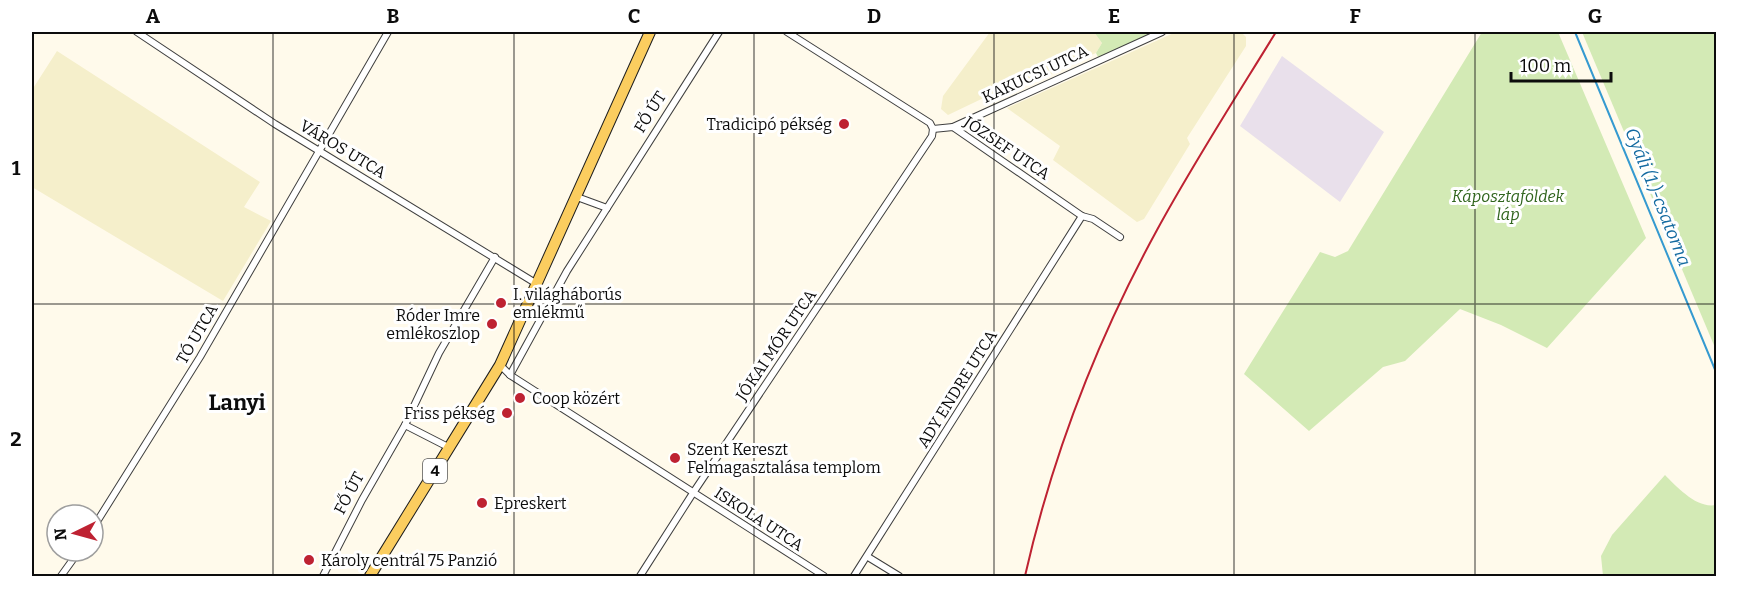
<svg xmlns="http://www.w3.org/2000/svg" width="1748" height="608" font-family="Bitter,serif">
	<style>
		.industrial { fill: #e9e0eb }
		.farmland { fill: #f5efcb }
		.green { fill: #d3eab5 }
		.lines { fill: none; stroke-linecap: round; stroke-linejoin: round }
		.stream { stroke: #359ad0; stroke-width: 2 }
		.street-casing { stroke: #3f3f3f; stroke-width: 8 }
		.primary-casing { stroke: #1d1d1d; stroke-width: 12 }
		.street { stroke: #fff; stroke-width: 6 }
		.primary { stroke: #fbcd5f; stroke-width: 10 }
		.rail { stroke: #be2232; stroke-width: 2 }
		.grid { fill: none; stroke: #0c0c0c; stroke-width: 1.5; stroke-opacity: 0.55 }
		.poi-dot { fill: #be2232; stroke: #fff; stroke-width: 2 }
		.labels { text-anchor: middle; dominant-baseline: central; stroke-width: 6; stroke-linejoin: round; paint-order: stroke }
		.shield { fill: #fff; stroke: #555; stroke-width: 1.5 }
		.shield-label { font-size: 15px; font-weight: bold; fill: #0c0c0c }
		.street-label { font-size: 16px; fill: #0c0c0c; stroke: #fff }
		.poi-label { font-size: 16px; fill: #0c0c0c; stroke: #fff; text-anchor: start }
		.park-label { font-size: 16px; font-style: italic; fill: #2f641c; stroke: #fff }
		.water-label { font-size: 18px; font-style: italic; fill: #136aa0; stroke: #fff }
		.district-label { font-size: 22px; font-weight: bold; fill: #0c0c0c; stroke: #fff }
		.neatline { fill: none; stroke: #0c0c0c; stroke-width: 2 }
		.grid-label { font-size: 20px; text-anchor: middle; font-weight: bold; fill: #0c0c0c }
	</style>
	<rect width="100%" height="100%" fill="#fffaeb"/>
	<polygon class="industrial" points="1282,56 1384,132 1340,202 1240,126"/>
	<g class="farmland">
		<polygon points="990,32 1094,32 1102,43 1096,53 1040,79 1023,79 948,115 941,109 943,96"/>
		<polygon points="1176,32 1241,32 1246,37 1246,46 1187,138 1190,144 1144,219 1137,222 1053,160 1060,146 1007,108"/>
		<polygon points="57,51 260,182 244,207 271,221 223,301 32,187 32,90"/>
	</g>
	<g class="green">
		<polygon points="1094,32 1162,32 1099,59 1096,53 1102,43"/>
		<polygon points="1482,32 1558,32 1646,238 1547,348 1501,325 1460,309 1405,361 1383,367 1309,431 1244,374 1320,252 1335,257 1348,251"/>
		<polygon points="1582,32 1716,32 1716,350"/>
		<path d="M1665,475c12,12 32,34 51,30v71h-113l-2,-20 11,-21z"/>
	</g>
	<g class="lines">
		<polyline class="stream" points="1575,32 1716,372"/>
		<defs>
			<g id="street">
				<polyline points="137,32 275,124 537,284"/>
				<polyline points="787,32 930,123 933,129 953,127 1082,216 1093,219 1120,237"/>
				<polyline points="953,127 1162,32"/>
				<polyline points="577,197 607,208"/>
				<polyline points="535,292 550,300"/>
				<polyline points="500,365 510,375 824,576"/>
				<polyline points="510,375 567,271 719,32"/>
				<polyline points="405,425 450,448"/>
				<polyline points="93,528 200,357 388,32"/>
				<polyline points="868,557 899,576"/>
				<polyline points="61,576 79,551"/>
				<polyline points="323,576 362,500 405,425 439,353 495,257"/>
				<polyline points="640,576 693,493 932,136 933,129"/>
				<polyline points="854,576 1082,216"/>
			</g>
			<polyline id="primary" points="370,576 500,365 650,32"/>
		</defs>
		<use href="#street" class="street-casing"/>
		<use href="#primary" class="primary-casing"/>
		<use href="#street" class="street"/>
		<use href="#primary" class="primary"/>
		<path class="rail" d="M1025,576c27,-119 73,-238 132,-346 37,-68 79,-133 119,-198"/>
	</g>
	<path class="grid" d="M273,32v544M514,32v544M754,32v544M994,32v544M1234,32v544M1475,32v544M32,304h1684"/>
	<g class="poi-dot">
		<circle cx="844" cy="124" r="6"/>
		<circle cx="501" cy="303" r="6"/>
		<circle cx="492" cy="324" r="6"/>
		<circle cx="520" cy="398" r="6"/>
		<circle cx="507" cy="413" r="6"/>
		<circle cx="675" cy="458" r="6"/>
		<circle cx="482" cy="503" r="6"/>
		<circle cx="309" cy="560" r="6"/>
	</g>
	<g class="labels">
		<rect class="shield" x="423" y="459" width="24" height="24" rx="4.5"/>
		<g class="shield-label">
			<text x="435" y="471">4</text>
		</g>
		<g class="street-label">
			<text transform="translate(1035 74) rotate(-25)">KAKUCSI UTCA</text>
			<text transform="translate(650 112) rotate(-58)">FŐ ÚT</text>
			<text transform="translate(1007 148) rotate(34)">JÓZSEF UTCA</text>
			<text transform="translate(343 149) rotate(31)">VÁROS UTCA</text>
			<text transform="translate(197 334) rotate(-60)">TÓ UTCA</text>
			<text transform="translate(776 345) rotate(-56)">JÓKAI MÓR UTCA</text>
			<text transform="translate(957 389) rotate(-58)">ADY ENDRE UTCA</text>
			<text transform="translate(349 493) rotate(-62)">FŐ ÚT</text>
			<text transform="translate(759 519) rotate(33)">ISKOLA UTCA</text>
		</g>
		<g class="poi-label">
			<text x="832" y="124" text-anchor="end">Tradicipó pékség</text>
			<text x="513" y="294">I. világháborús<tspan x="513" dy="18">emlékmű</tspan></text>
			<text x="480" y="315" text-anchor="end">Róder Imre<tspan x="480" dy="18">emlékoszlop</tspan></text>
			<text x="532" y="398">Coop közért</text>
			<text x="495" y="413" text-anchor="end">Friss pékség</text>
			<text x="687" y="449">Szent Kereszt<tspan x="687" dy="18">Felmagasztalása templom</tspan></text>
			<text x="494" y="503">Epreskert</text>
			<text x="321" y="560">Károly centrál 75 Panzió</text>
		</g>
		<g class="park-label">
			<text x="1508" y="196">Káposztaföldek<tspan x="1508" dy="18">láp</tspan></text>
		</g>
		<g class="water-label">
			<text transform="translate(1658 197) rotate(68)">Gyáli (1.)-csatorna</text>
		</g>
		<g class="district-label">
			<text x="237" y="402">Lanyi</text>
		</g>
	</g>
	<rect width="1748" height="608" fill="none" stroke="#ffffff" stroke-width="66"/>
	<g transform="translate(75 533) rotate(265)"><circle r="28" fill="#ffffff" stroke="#9e9e9e" stroke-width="1.5"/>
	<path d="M0-4.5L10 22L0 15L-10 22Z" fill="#be2232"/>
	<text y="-9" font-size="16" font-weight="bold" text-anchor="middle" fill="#0c0c0c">N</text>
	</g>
	<path d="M1511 72v9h100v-9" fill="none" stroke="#0c0c0c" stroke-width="3"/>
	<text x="1520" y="72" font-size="18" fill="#0c0c0c" stroke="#ffffff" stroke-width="4.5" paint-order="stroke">100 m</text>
	<rect x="33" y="33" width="1682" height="542" class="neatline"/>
	<g class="grid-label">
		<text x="153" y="23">A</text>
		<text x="393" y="23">B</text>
		<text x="634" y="23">C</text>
		<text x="874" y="23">D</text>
		<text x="1114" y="23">E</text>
		<text x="1355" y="23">F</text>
		<text x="1595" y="23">G</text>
		<text x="16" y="175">1</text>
		<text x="16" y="446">2</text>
	</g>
</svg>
